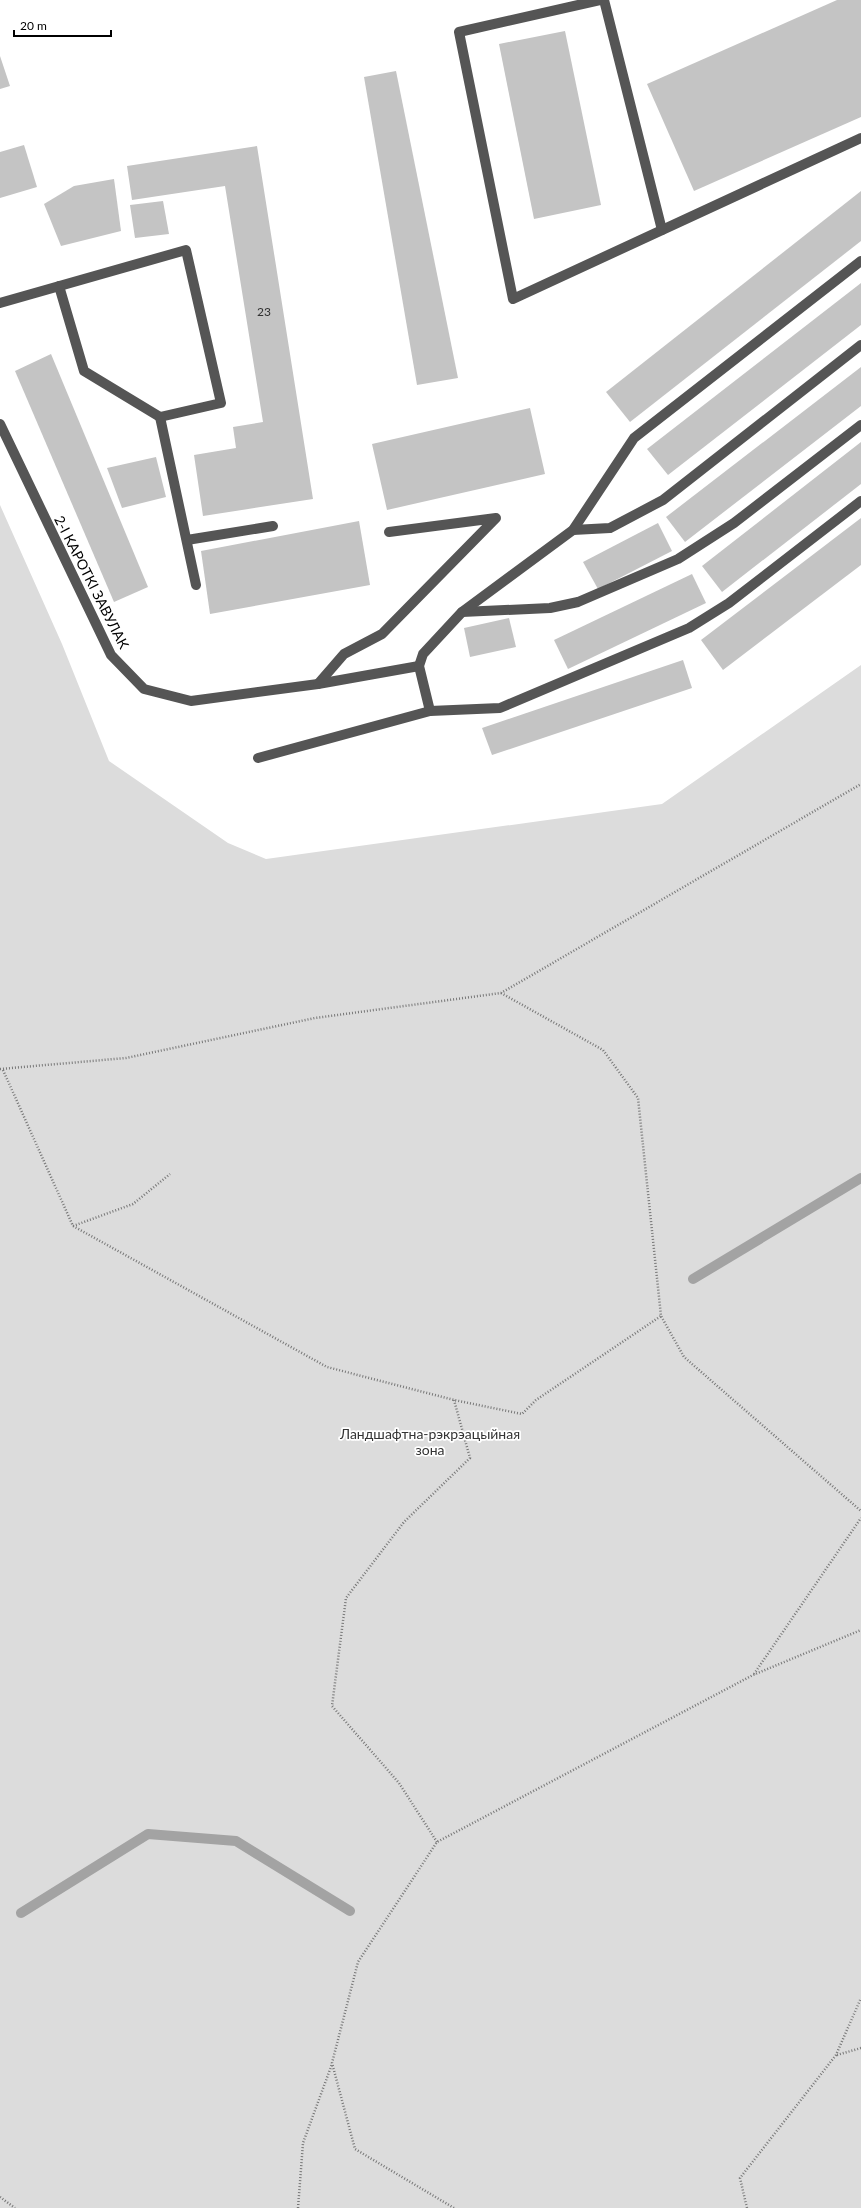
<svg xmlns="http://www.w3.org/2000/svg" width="861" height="2208" font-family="Lato,sans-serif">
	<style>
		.green { fill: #dcdcdc }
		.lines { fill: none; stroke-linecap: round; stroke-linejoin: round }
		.stream { stroke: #a3a3a3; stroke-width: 10 }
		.building { fill: #c4c4c4 }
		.path { stroke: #777; stroke-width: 2.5; stroke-dasharray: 1 2; stroke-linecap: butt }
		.minor { stroke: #555; stroke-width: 10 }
		.labels { text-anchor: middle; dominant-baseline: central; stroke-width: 3.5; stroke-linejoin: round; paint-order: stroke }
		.number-label { font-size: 12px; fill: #313131 }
		.street-label { font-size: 14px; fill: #000; stroke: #fff }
		.park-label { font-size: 14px; fill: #333; stroke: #fff }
	</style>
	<rect width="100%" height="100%" fill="#fff"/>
	<polygon class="green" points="0,505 62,644 109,761 228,843 266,859 662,804 861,665 861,2208 0,2208"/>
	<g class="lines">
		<g class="stream">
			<polyline points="693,1279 861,1178"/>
			<polyline points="21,1913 148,1834 236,1841 350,1911"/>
		</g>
	</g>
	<g class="building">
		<polygon points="837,0 861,0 861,117 694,191 647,84"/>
		<polygon points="565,31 601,205 534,219 499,44"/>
		<polygon points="0,56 10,86 0,89"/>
		<polygon points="396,71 458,378 417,385 364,77"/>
		<polygon points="24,145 37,187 0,198 0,152"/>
		<polygon points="257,146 313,499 203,516 194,455 236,448 233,427 263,422 225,186 132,200 127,166"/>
		<polygon points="114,179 121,231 61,246 44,204 74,186"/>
		<polygon points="861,191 861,241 630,422 606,392"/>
		<polygon points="163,201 169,234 135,238 130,205"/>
		<polygon points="861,283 861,325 668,475 647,449"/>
		<polygon points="51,354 148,587 114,602 15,371"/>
		<polygon points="861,367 861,406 685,542 666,517"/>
		<polygon points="530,408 545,474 387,510 372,444"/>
		<polygon points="861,442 861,484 722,592 702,566"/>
		<polygon points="156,457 166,497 122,508 107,468"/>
		<polygon points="861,518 861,565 723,670 701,640"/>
		<polygon points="359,521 370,585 210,614 201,551"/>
		<polygon points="658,523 672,551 598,589 583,562"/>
		<polygon points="692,574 706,603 568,669 554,640"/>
		<polygon points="509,618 516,647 470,657 464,628"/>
		<polygon points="683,660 692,688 492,755 482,728"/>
	</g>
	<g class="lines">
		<g class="path">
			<polyline points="501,993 603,1050 638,1098 661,1316 684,1357 861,1511"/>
			<polyline points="0,1069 126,1058 315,1018 501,993 861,784"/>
			<polyline points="3,1070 73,1226 327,1367 454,1400 522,1414 536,1400 661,1316"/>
			<polyline points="73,1226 133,1204 170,1174"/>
			<polyline points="754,1674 861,1518"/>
			<polyline points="437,1842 399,1783 332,1706 346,1598 404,1522 470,1458 454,1400"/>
			<polyline points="837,2055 861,2048"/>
			<polyline points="0,2197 15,2208"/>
			<polyline points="298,2208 303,2143 332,2064"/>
			<polyline points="454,2208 355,2149 332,2063 358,1962 437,1842 753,1675 861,1630"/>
			<polyline points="747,2208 740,2178 836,2055 861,1998"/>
		</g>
		<g class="minor">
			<polyline points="600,0 459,32 513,299 861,138"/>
			<polyline points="604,0 662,230"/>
			<polyline points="59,286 84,371 160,417"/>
			<polyline points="0,303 186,250 221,403 160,417 196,585"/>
			<polyline points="0,424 111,655 144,689 191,701 318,684 419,666"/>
			<polyline points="573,530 610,528 663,500 861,345"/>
			<polyline points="187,540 273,526"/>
			<polyline points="462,612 550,608 578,602 678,559 734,523 861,425"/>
			<polyline points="318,684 344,654 382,634 496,518 389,532"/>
			<polyline points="430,711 419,666 423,654 462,612 573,530 634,438 861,261"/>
			<polyline points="258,758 430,711 500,708 689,628 729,603 861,501"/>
		</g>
	</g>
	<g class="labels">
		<g class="number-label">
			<text x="264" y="311">23</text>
		</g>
		<g class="street-label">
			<text transform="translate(92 582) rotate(63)">2-І КАРОТКІ ЗАВУЛАК</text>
		</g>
		<g class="park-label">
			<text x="430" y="1433">Ландшафтна-рэкрэацыйная<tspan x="430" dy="16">зона</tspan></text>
		</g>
	</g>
	<path d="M14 30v6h97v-6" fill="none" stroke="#000000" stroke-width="2"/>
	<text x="20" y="30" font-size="12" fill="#000000" stroke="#ffffff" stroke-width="3" paint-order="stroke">20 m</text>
</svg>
